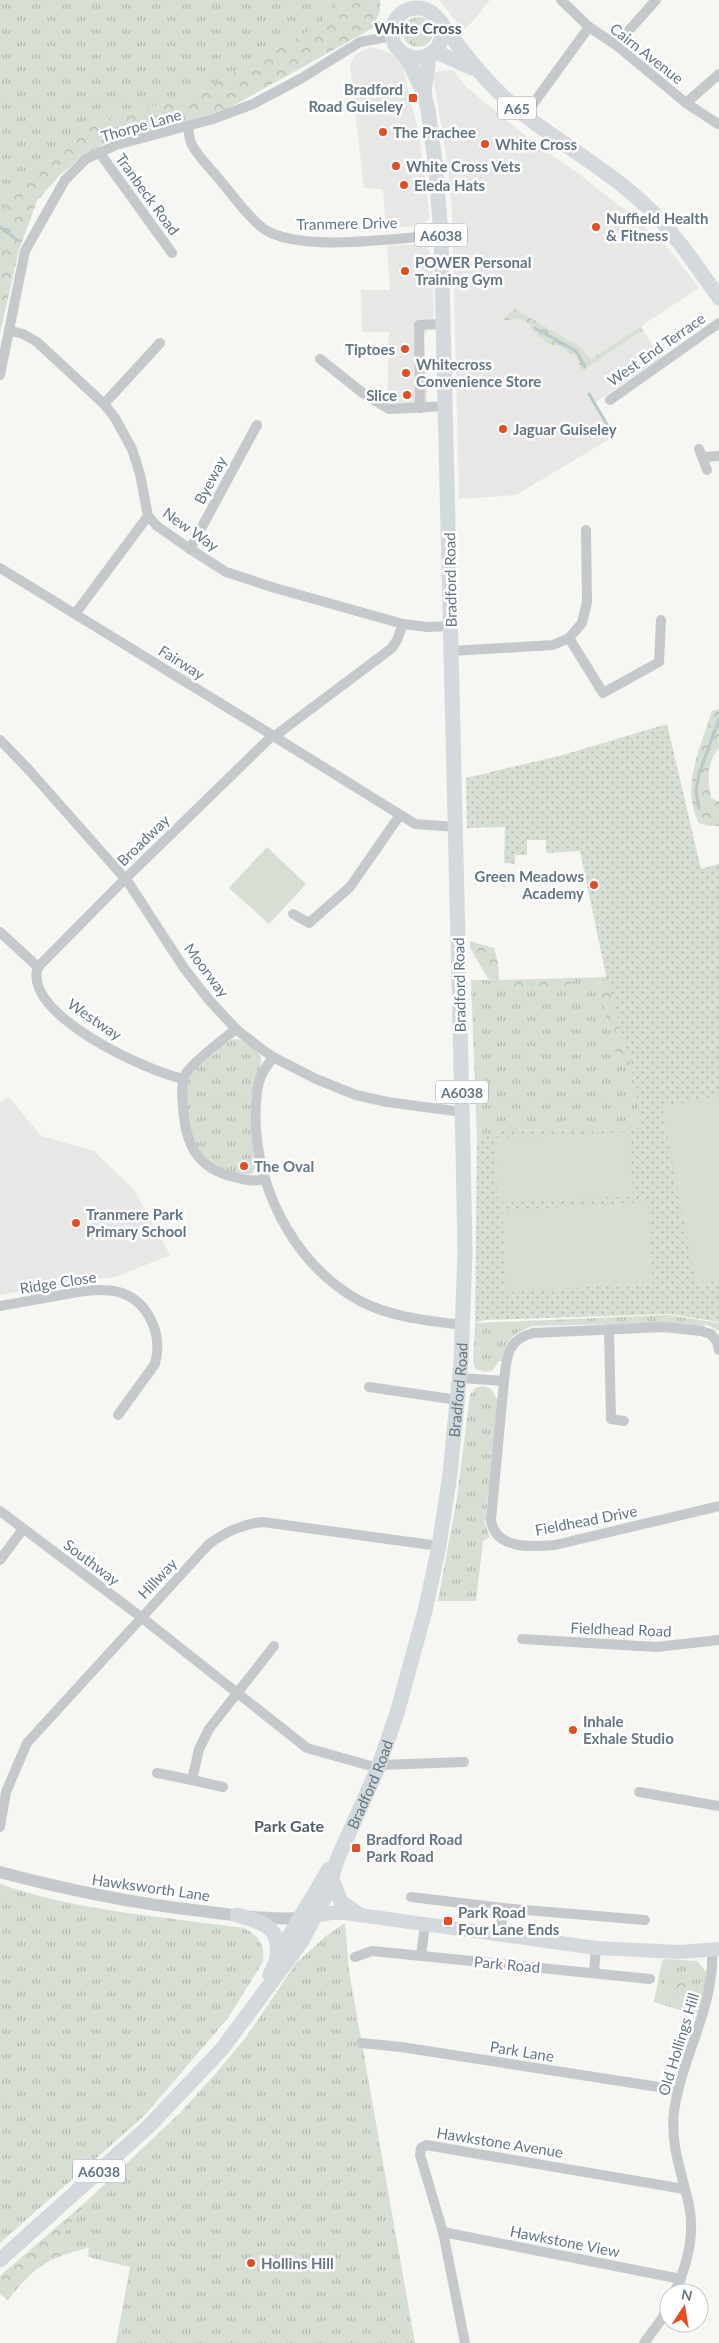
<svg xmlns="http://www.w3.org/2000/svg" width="719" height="2343" font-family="Lato,sans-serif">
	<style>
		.built { fill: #e7e8e6 }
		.grass { fill: url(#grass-tufts) }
		.forest { fill: url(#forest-crowns) }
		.park { fill: url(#park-dots) }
		.pitch { fill: #d7ded3 }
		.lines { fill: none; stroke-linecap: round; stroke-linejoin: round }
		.stream { stroke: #bbc8cb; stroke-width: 3 }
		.minor { stroke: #c6c9cc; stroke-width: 10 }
		.tertiary { stroke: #c6c9cc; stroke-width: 12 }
		.secondary { stroke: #d4d9dd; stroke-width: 14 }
		.primary { stroke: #d4d9dd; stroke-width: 15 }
		.poi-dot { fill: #ea4b1f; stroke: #fff; stroke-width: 2 }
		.labels { text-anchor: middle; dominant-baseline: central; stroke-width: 5; stroke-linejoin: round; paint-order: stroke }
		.shield { fill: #fff; stroke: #92a0aa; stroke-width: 1 }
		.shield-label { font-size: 14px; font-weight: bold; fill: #647785 }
		.street-label { font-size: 15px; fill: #647785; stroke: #fff }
		.poi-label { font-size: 15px; font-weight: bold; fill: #647785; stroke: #fff; text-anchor: start }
		.neighbourhood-label { font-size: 16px; font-weight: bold; fill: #525f69; stroke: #fff }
	</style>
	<defs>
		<pattern id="grass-tufts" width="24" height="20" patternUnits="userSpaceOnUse" patternTransform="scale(1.25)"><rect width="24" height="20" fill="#d7ded3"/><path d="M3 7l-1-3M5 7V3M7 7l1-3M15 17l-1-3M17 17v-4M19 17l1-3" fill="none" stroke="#b2b9b1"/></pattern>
		<pattern id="forest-crowns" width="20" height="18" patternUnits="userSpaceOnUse" patternTransform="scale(1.25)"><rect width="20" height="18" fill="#d7ded3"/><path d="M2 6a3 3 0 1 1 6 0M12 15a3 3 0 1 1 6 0" fill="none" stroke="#b2b9b1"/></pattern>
		<pattern id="park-dots" width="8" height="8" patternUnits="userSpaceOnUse" patternTransform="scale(1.25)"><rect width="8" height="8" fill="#d7ded3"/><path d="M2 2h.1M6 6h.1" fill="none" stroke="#b2b9b1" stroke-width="1.8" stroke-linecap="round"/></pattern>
	</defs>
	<rect width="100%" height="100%" fill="#f6f6f2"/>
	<g class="built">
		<polygon points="439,0 490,0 474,20 463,30"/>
		<polygon points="370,47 388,52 400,61 403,69 419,134 428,202 429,219 421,226 386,228 383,189 364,188 350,65 356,54"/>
		<polygon points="450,70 454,71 465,86 544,151 567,165 627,211 670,250 699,288 591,359 580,347 533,322 521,319 577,357 581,372 643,330 661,358 593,404 613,437 516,495 459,499 452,209 447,161 433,76 435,72"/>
		<polygon points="420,244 426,245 432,257 434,319 424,336 428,413 387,414 389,332 362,332 361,290 390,290 387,246"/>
		<polygon points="9,1097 41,1136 94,1151 134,1190 170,1255 116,1277 78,1281 0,1295 0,1103"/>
	</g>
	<g class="grass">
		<polygon points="0,0 340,0 317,27 190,97 78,126 0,215"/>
		<circle cx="418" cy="32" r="15"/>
		<polygon points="607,977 607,980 598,983 617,1058 632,1068 642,1129 504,1130 477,1140 471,980 489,980 511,989 569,986 575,978"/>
		<path d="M234,1039c10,0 24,9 27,19 2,10 -7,21 -8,30 -6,25 1,52 3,77l-3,8c-9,3 -17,1 -26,-3 -30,-12 -38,-33 -40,-64 0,-9 -1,-18 2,-27 3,-10 16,-18 24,-24 6,-6 13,-13 21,-16z"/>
		<path d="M668,1315l51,8v8l-13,-7 -2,3 -38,-4 -133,3c-19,6 -29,15 -31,35h-3l-6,9 -8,2 -9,-3 -3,-6 2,-40z"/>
		<polygon points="483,1386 491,1389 496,1398 499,1398 486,1513 487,1520 484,1521 490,1537 483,1541 476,1601 438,1601 457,1498 470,1395 475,1388"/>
		<path d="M0,1884c78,27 163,33 244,44 15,8 21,16 19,34l-35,56 -83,97 -145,128z"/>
		<polygon points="345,1923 349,1971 415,2343 116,2343 130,2267 88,2257 89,2245 49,2253 90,2198 181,2112 217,2072 247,2036 296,1963 326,1936"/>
		<polygon points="666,1959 697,1961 707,1973 706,1987 696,2015 654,2002 662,1961"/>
	</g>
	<g class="forest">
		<polygon points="340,0 380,0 380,11 373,28 229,108 166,128 107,142 80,158 58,177 37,201 19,250 0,333 0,215 22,181 78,126 190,97 317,27"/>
		<polygon points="515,309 580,347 591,359 641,326 643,330 581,372 577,357 558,345 550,345 533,332 530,325 521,319 504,320 511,311"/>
		<path d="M719,709v39c-13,15 -11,31 -8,50l8,4v24h-10l-10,-3c-19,-36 2,-77 13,-112z"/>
		<polygon points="470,941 494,948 498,963 499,980 575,978 569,986 511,989 489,980 470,948"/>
		<polygon points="628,971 632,1068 617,1058 598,984"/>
		<polygon points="667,1977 677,1979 694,1990 690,1999 678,1996 663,1985"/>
		<path d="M90,2198l-41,55 40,-8 1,2c-43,12 -54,17 -82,53l-8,-6v-18z"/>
	</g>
	<polygon class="park" points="667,724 701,869 719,864 719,1322 670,1314 485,1320 475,1323 477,1140 504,1130 641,1128 632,1068 607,980 580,851 546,853 546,840 527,840 527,855 515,855 515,864 504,863 505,827 467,828 466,778 563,755"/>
	<g class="pitch">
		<polygon points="267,847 306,884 269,924 229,888"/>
		<polygon points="719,1096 719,1280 696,1285 662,1107"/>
		<polygon points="630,1132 633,1196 498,1203 495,1138"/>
		<polygon points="648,1202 653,1283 507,1292 502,1210"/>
	</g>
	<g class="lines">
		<g class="stream">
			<polyline points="0,227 17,240"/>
			<polyline points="535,328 576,351 585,367"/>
			<polyline points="589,394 612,433"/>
			<polyline points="699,808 696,791 699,774 719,719"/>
		</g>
		<g class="minor">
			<polyline points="561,0 589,27 616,45 686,103 718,124"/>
			<polyline points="616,45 656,0"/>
			<polyline points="686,103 719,74"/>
			<polyline points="525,115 589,27"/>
			<path d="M188,126c1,6 1,14 4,19 8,14 21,26 31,39 13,15 25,33 41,45 36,24 134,9 177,6"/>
			<polyline points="99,152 172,253"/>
			<polyline points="11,331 23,334 37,342 104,404 115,418 132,449 140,474 148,516 157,526 190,549 226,572 275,588 403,624 427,627 451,626"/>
			<polyline points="320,359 364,394 389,409 445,406"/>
			<polyline points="0,375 25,251 65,180 86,159 116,145 213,119 253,104 302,78 360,42 392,36"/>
			<polyline points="610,400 719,323"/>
			<polyline points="104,404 160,343"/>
			<polyline points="420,408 419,325 443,324"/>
			<polyline points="699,449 707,470"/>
			<polyline points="703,457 719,456"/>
			<polyline points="190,549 257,425"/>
			<polyline points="0,568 272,735"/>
			<polyline points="75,614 148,516"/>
			<polyline points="569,638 603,693 659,662 661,620"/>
			<polyline points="451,651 553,645 569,638 582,623 587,602 586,530"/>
			<polyline points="275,737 415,824 456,827"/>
			<polyline points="0,740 29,770 128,882 184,968 209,1000 236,1029 255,1044 273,1057 316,1079 356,1095 387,1102 462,1112"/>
			<polyline points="293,914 309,923 350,887 400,815"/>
			<path d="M0,932l38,35c-17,47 110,105 146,112"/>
			<polyline points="38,967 125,879 273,735 276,735 392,648 397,640 403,624"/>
			<path d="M236,1029c-11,9 -46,35 -51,46 -4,10 -3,21 -2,31 2,37 13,62 51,71 10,3 21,5 30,2"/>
			<path d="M273,1057c-4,6 -9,13 -12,19 -6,16 -6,36 -5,53 5,69 42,138 104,172 30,16 70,20 103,24"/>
			<path d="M0,1306c19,-3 38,-7 56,-10 35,-7 76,-16 95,24 7,14 8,29 4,44l-37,51"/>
			<polyline points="609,1329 611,1419 624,1421"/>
			<path d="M460,1378l44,3 -13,139c4,30 42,27 64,25l164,-39"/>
			<path d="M504,1381c3,-24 2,-41 29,-48l131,-6 37,4 10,3 6,8 2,8"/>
			<polyline points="369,1387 458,1400"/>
			<polyline points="0,1511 141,1617 307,1748 378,1768"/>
			<polyline points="0,1560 23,1529"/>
			<polyline points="522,1639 656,1647 719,1640"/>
			<polyline points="379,1765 464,1762"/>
			<polyline points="157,1773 192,1780 199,1749 209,1729 274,1646"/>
			<polyline points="192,1780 223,1787"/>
			<polyline points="639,1792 719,1806"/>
			<path d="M0,1827l6,-35 21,-49 182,-199c17,-12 33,-20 54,-22l176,24"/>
			<polyline points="411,1897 503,1908"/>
			<polyline points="500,1935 503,1908 645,1920"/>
			<polyline points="421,1956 425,1925"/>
			<polyline points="355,1957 372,1951 650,1979"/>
			<polyline points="594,1972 596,1948"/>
			<polyline points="361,2043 401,2047 678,2090"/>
			<polyline points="443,2232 681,2279"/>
			<path d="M674,2293c13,-27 21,-59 15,-88 -7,-31 -19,-61 -15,-94 8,-55 41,-104 38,-161"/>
			<polyline points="465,2343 443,2232 420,2155 421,2148 426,2145 684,2189"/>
			<polyline points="644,2343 661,2320 669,2305"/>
		</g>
		<path class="tertiary" d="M0,1872c67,18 132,31 201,39 33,4 65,9 98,7"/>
		<polyline class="secondary" points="314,1916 331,1913 345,1913 596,1948 680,1952 719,1949"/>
		<g class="primary">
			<circle cx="417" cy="33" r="25"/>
			<path d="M440,21c26,36 51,68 87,96 38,29 80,53 116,86 30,27 53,62 76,95"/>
			<polyline points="434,51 472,68"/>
			<polyline points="424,93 429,56"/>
			<polyline points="332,1879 341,1902 360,1915"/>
			<path d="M237,1915c26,8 44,11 40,42"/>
			<polyline points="270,1975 282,1948 329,1869"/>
			<path id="s1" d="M0,2260l148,-133 74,-78 80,-108 26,-50 9,-31 41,-92 19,-55 28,-102 14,-65 11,-72 11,-113 4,-109 -2,-103 -22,-914 -6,-74 -7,-51 -4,-17 -19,-38"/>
		</g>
	</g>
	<g class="poi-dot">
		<rect x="408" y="93" width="10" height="10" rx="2.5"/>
		<circle cx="383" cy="132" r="5"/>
		<circle cx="485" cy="144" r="5"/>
		<circle cx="396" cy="166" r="5"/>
		<circle cx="404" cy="185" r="5"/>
		<circle cx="596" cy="227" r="5"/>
		<circle cx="405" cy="271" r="5"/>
		<circle cx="405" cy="349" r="5"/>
		<circle cx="406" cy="373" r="5"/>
		<circle cx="407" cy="395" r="5"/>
		<circle cx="503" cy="429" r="5"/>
		<circle cx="594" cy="885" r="5"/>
		<circle cx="244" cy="1166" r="5"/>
		<circle cx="76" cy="1223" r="5"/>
		<circle cx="573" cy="1730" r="5"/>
		<rect x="351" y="1843" width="10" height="10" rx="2.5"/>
		<rect x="443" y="1916" width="10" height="10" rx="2.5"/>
		<circle cx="251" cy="2263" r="5"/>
	</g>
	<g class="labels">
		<g class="shield">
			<rect x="498" y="96.5" width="38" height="23" rx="4"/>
			<rect x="415" y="223.5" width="52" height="23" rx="4"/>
			<rect x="436" y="1080.5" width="52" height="23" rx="4"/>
			<rect x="73" y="2159.5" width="52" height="23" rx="4"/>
		</g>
		<g class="shield-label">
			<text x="517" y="108">A65</text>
			<text x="441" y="235">A6038</text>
			<text x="462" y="1092">A6038</text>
			<text x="99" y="2171">A6038</text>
		</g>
		<g class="street-label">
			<text transform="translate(647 53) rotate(38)">Cairn Avenue</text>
			<text transform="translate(141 125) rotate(-16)">Thorpe Lane</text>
			<text transform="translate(148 194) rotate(54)">Tranbeck Road</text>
			<text transform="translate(347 223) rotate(-1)">Tranmere Drive</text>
			<text transform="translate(656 349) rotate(-35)">West End Terrace</text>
			<text transform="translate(210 480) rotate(-62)">Byeway</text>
			<text transform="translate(191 529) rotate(35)">New Way</text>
			<text transform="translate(450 580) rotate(-91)">Bradford Road</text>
			<text transform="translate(182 662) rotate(32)">Fairway</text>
			<text transform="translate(143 840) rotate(-44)">Broadway</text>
			<text transform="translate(207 970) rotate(53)">Moorway</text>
			<text transform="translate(459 985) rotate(-91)">Bradford Road</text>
			<text transform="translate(95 1019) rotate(34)">Westway</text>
			<text transform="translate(58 1282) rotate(-9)">Ridge Close</text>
			<text stroke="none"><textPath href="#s1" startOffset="1018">Bradford Road</textPath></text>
			<text transform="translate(586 1520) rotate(-11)">Fieldhead Drive</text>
			<text transform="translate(92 1562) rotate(37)">Southway</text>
			<text transform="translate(157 1578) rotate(-47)">Hillway</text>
			<text transform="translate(621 1629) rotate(2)">Fieldhead Road</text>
			<text stroke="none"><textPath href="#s1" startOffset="612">Bradford Road</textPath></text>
			<text transform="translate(151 1887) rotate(8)">Hawksworth Lane</text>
			<text transform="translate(507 1964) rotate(5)">Park Road</text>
			<text transform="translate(678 2044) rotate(-73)">Old Hollings Hill</text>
			<text transform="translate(522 2051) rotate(9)">Park Lane</text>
			<text transform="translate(500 2142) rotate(9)">Hawkstone Avenue</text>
			<text transform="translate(565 2241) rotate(11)">Hawkstone View</text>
		</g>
		<g class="poi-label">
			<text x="403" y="89" text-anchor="end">Bradford<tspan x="403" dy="17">Road Guiseley</tspan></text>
			<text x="393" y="132">The Prachee</text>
			<text x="495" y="144">White Cross</text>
			<text x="406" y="166">White Cross Vets</text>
			<text x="414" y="185">Eleda Hats</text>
			<text x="606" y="218">Nuffield Health<tspan x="606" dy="17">&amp; Fitness</tspan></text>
			<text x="415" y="262">POWER Personal<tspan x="415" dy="17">Training Gym</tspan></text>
			<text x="395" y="349" text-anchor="end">Tiptoes</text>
			<text x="416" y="364">Whitecross<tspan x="416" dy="17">Convenience Store</tspan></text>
			<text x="397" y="395" text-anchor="end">Slice</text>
			<text x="513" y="429">Jaguar Guiseley</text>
			<text x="584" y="876" text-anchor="end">Green Meadows<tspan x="584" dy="17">Academy</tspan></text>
			<text x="254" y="1166">The Oval</text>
			<text x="86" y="1214">Tranmere Park<tspan x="86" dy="17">Primary School</tspan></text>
			<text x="583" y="1721">Inhale<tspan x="583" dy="17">Exhale Studio</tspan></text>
			<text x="366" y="1839">Bradford Road<tspan x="366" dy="17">Park Road</tspan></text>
			<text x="458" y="1912">Park Road<tspan x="458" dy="17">Four Lane Ends</tspan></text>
			<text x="261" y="2263">Hollins Hill</text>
		</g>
		<g class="neighbourhood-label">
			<text x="418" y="27">White Cross</text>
			<text x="289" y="1825">Park Gate</text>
		</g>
	</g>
	<g transform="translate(684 2308) rotate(12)"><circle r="24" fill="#ffffff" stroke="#c1c9ce"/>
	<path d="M0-4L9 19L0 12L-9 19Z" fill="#ea4b1f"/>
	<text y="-8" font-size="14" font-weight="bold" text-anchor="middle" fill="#647785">N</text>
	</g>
</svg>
